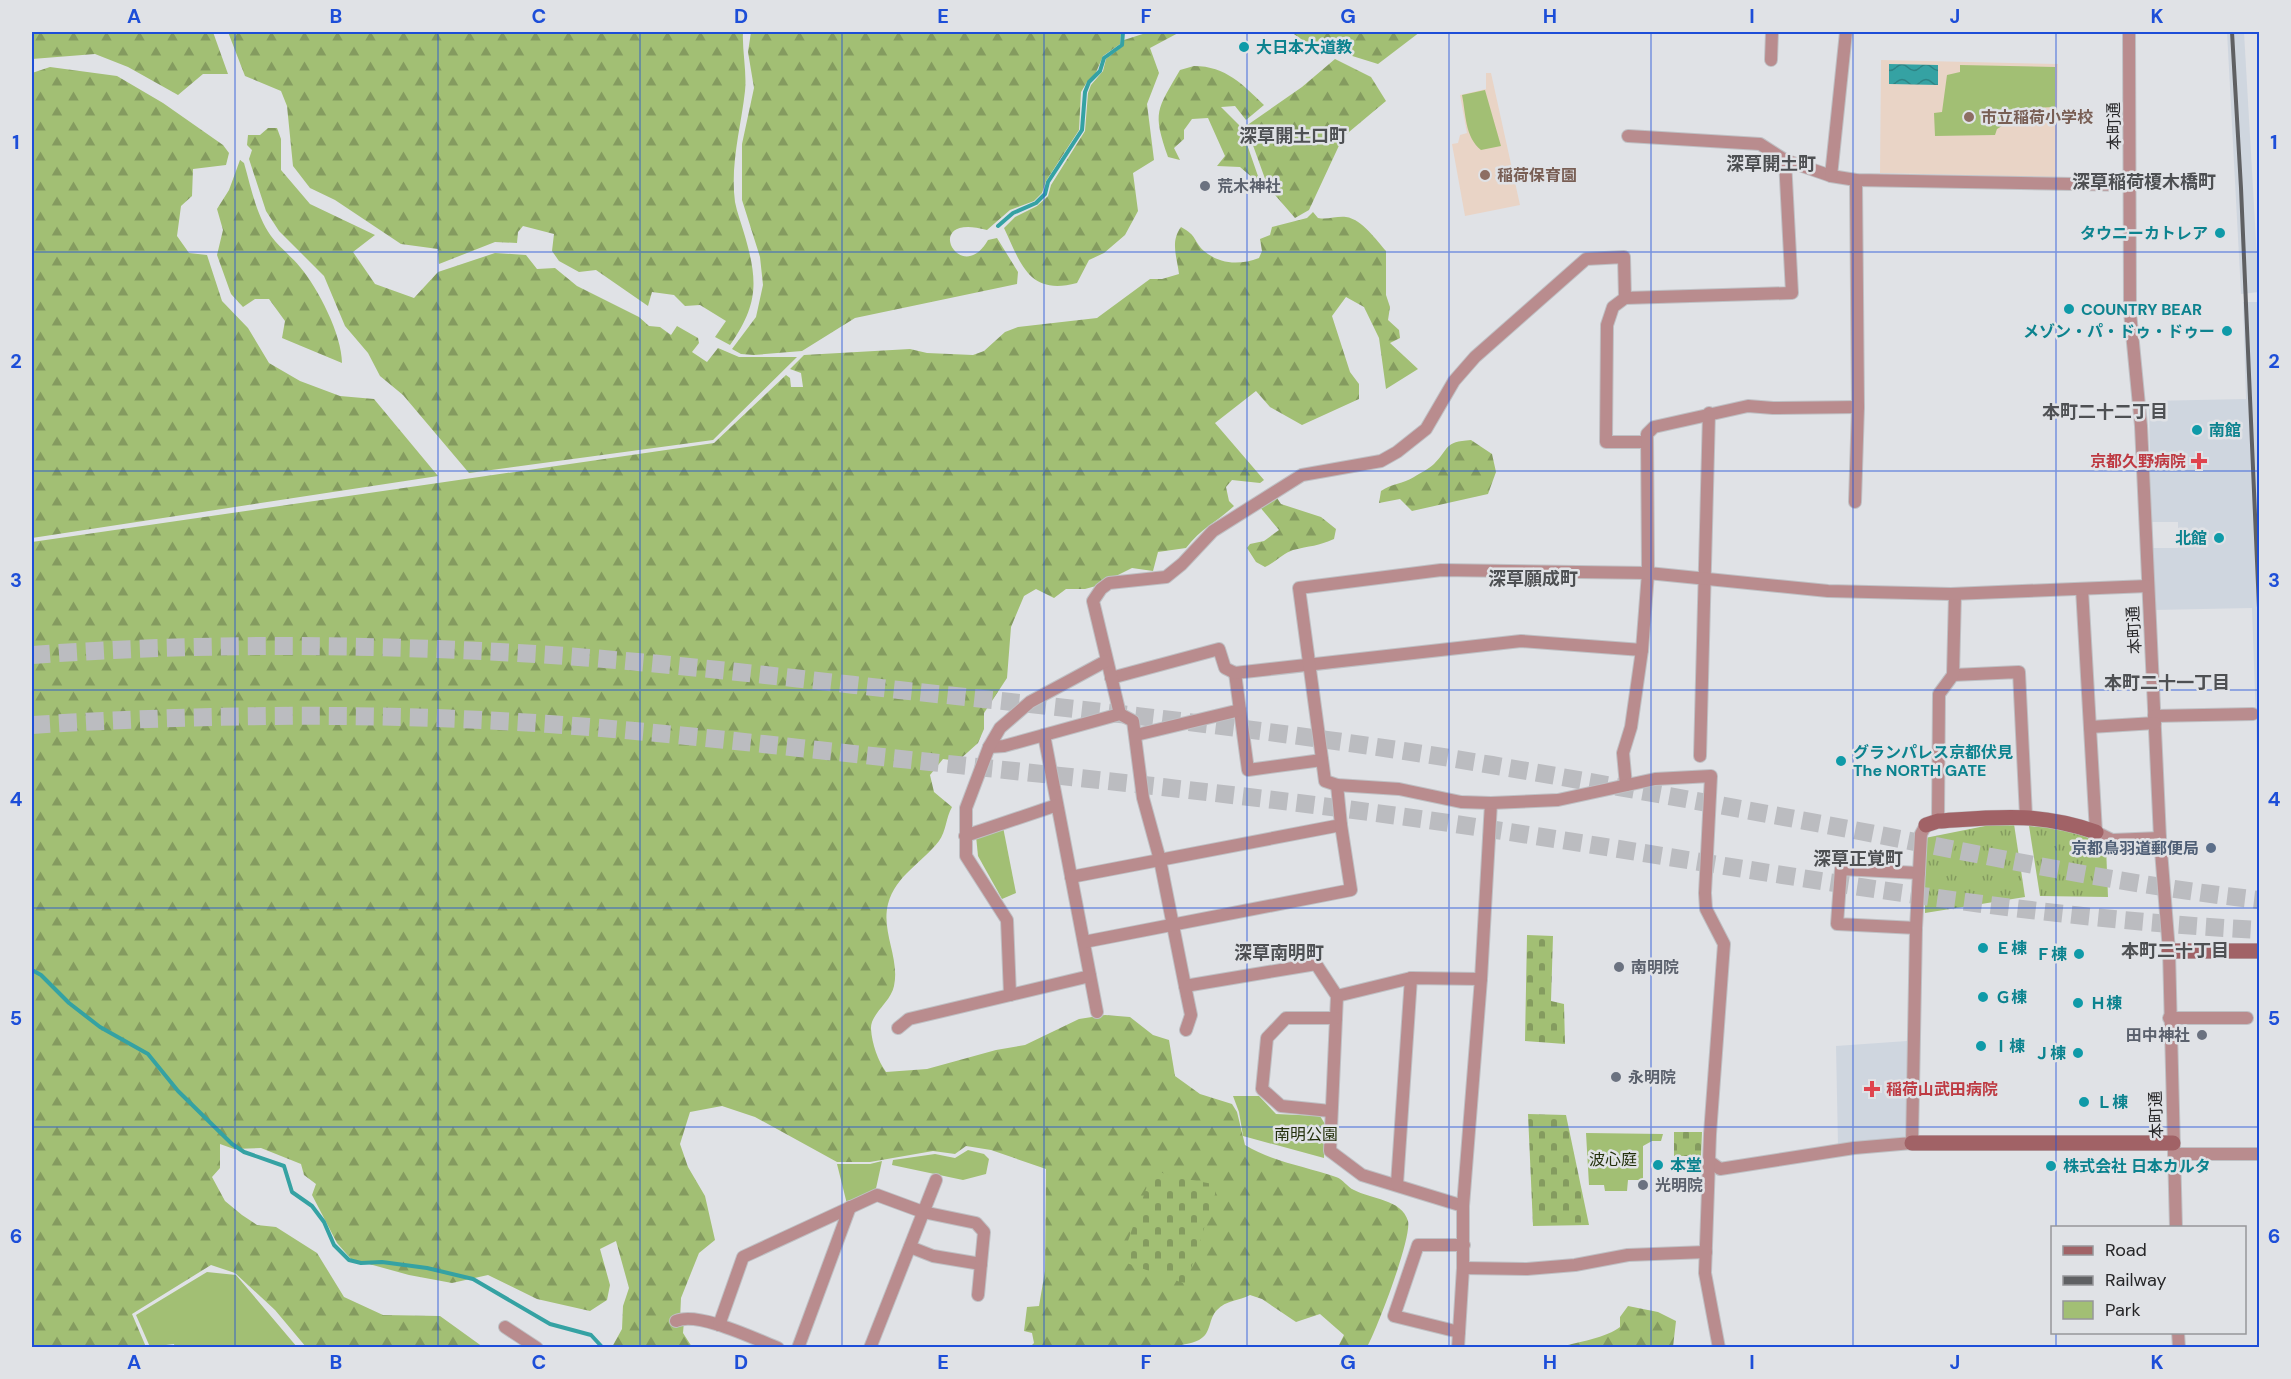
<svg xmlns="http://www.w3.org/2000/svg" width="2291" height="1379" font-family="'DM Sans','Noto Sans JP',sans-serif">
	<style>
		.education { fill: #e9d4c6 }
		.built { fill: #cfd6df }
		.grass { fill: url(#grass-tufts) }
		.forest { fill: url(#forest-firs) }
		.cemetery { fill: url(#cemetery-stones) }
		.green { fill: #a2bf74 }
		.water { fill: url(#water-waves) }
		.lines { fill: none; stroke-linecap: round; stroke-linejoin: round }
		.stream { stroke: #35a2a3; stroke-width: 4 }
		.highway-tunnel { stroke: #bbbcc0; stroke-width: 18; stroke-dasharray: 18 9; stroke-linecap: butt }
		.street-casing { stroke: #bfc0c4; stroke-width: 14 }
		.secondary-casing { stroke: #bfc0c4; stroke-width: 16 }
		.street { stroke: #b98c8e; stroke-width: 12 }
		.secondary { stroke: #a16266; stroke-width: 15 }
		.rail { stroke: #5f6063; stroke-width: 4 }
		.grid { fill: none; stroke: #1d4ed8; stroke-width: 1.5; stroke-opacity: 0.55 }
		.culture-dot { fill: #0f9aa8; stroke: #e0e2e6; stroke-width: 2 }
		.education-dot { fill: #8d6e63; stroke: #e0e2e6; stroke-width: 2 }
		.worship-dot { fill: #6b7280; stroke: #e0e2e6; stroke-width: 2 }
		.health-dot { fill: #e0444e; stroke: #e0e2e6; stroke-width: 2 }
		.service-dot { fill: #5c6f8a; stroke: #e0e2e6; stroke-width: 2 }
		.labels { text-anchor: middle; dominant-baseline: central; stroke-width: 5; stroke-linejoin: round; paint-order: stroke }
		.culture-label { font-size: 16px; font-weight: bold; fill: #0d838f; stroke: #e0e2e6; text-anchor: start }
		.education-label { font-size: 16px; font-weight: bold; fill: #785e54; stroke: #e0e2e6; text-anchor: start }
		.street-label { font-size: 16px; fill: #262628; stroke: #e0e2e6 }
		.worship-label { font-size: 16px; font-weight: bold; fill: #5b616d; stroke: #e0e2e6; text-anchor: start }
		.health-label { font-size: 16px; font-weight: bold; fill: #be3a42; stroke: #e0e2e6; text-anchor: end }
		.service-label { font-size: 16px; font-weight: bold; fill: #4e5e75; stroke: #e0e2e6; text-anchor: end }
		.park-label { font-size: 16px; fill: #24310c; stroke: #e0e2e6 }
		.neighbourhood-label { font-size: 18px; font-weight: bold; fill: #4e5053; stroke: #e0e2e6 }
		.neatline { fill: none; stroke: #1d4ed8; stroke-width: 2 }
		.grid-label { font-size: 20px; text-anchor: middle; font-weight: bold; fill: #1d4ed8 }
	</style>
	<defs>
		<pattern id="grass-tufts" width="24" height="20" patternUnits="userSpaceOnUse" patternTransform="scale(1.5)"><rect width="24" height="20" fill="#a2bf74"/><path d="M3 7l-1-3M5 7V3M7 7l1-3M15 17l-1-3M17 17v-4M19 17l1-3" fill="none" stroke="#849b5f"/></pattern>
		<pattern id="forest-firs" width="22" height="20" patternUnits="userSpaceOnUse" patternTransform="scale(1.5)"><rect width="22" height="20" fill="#a2bf74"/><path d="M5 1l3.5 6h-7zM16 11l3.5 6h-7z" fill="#849b5f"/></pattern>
		<pattern id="cemetery-stones" width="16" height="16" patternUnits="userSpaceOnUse" patternTransform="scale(1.5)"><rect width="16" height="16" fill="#a2bf74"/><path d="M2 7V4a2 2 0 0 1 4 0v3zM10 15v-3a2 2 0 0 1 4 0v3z" fill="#849b5f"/></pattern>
		<pattern id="water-waves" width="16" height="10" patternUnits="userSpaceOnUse" patternTransform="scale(1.5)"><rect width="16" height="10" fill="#35a2a3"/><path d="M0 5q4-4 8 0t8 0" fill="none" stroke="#2d8485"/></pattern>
	</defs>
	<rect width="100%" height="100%" fill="#e0e2e6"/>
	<g class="education">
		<polygon points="1881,60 2058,64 2056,177 1880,173"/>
		<polygon points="1486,73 1491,73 1520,205 1465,216 1452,144 1458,143 1460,135 1467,133 1460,95 1486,89"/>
	</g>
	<g class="built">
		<polygon points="2227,32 2244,32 2259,292 2241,294"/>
		<polygon points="2243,302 2259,302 2259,808 2252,608 2154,610 2153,548 2178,548 2178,522 2151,522 2149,401 2246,399"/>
		<polygon points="1907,1041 1908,1132 1905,1138 1838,1146 1836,1046"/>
	</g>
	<g class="grass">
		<polygon points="1995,824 2014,824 2025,897 1925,913 1925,838"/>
		<polygon points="2029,826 2069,828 2106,847 2108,897 2040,896"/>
	</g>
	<g class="forest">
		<polygon points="32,32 213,32 228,74 203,74 178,95 128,67 95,54 32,59"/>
		<path d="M228,32h515c-1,19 4,40 2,59 -4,36 -15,74 -10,111 2,10 6,21 9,31 14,47 15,71 -14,112l-15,-8 11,-16 -26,-16 -15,1 -11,-11 -22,-3 -4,14 -52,-36 -17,2 -20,-11 -7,-10 2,-17 -31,-8 -5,6 -1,11 -22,-1 -56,22 -1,-15 -37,-5 -66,-44 -25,-12 -17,-22 -6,-60 -6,-15 -36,-15z"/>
		<path d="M751,32h370l-1,12 -17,12 -9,21 -7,5 -6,10 -2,38 -33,51 -4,12 -8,8 -24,9 -23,20c-68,-19 -27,59 1,10l9,-2 21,34 -1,12 -162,34 -53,33 -48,4 -13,-1 -9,-5 24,-32 7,-32 -3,-28 -18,-57v-56l12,-56 -6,-36z"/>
		<path d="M1149,32h31l-30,16 9,25 -12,31 7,56 -21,13 5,38 -13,24 -21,18 -15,7 -12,23c-48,13 -56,-19 -73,-55l11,-11 22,-11 11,-10 3,-11 34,-54 3,-38 3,-8 12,-14 3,-12 18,-14v-5z"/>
		<polygon points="1291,32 1420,32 1378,64 1304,41"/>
		<polygon points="1335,59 1371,77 1386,101 1343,137 1309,210 1295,218 1268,187 1246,126 1302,87"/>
		<path d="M1194,66c32,0 49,19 70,39l-18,15 -11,-14 -14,1 20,20 18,52h-5l-14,-12 -23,-1 8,-10 -17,-38 -16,1 -8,11v9l-10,9 6,12 -12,-3c-16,-46 -11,-47 12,-87z"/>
		<polygon points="50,67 117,76 163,103 223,145 229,153 226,165 193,169 192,196 181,206 177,236 189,253 207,255 222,301 248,328 269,363 300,381 340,396 374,399 438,476 32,538 32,73"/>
		<polygon points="268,128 277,128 281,139 281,170 310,204 375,235 353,252 375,284 414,298 438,272 495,253 526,255 537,269 555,268 577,286 639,317 649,326 660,327 671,335 677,326 698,338 699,343 692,352 707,362 718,348 739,357 797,357 713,440 469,473 403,395 380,376 368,353 345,326 324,276 279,231 266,211 249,159 252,150 247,145 248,135 260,135"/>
		<path d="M240,160l4,3c7,24 12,52 27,73 8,11 20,20 29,31 18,21 42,68 42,96l-60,-25 3,-17 -16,-22h-14l-12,8 -12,-13 -14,-39 6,-25 -6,-21 12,-19z"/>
		<path d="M1313,212l5,6c10,2 18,-2 28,-1 16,2 31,24 40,34v44l4,12 -2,13 11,10 1,8 -10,5 28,26 -32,20 -7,-51 -15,-31 -18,-10 -14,19 18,56 9,12v15l-57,26 -32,-18 -14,-16 -41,32 49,57 -4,3 -28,-3 -6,7 3,14 5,5c-17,16 -33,22 -48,42l-28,4 -5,19 -21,-3 -36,18 -11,3h-19l-12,9 -18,-9 -12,7 -13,31 -4,51 -23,35v16l-6,14 -20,18 -15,-2 -13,16 4,17 18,15c-6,10 -6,25 -13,34 -17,22 -43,34 -51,63 -7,28 12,54 6,82 -3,16 -24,28 -23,43 1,15 7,32 15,43l41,-3 69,-19 29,-5 54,-26 26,-4 25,2 23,18 16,5 6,36 25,18 32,10 5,8 8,33c28,17 60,21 91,32 7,2 11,10 18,13 16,9 48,9 54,31 4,17 -31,108 -41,126h-29l6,-12 -24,-21 -24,8 -34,-23 -12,-4c-11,6 -24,5 -33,15 -9,9 -5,23 -18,30 -29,14 -132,7 -169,7l4,-4 -2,-10 -8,-2 3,-24 12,-1 6,-35 1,-102 -55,-19 -25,-4 -11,8 -22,-3 -63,11h-33l-82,-45 -33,-11 -32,6 -10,32 8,23 17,29 10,44 -16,13 -18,45 -1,22 4,1 -1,12 9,14h-80l10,-18 1,-23 6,-18 -13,-47 -16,8 10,36 -3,15 -17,11 -53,-12 -49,-24 -36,8 -43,-8 -58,-16 -14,-16 -25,-48 4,-11 -12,-9 -3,-11 -40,-16 -27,1 -14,-5v24l-8,9 13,24 17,14 15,10 19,2 41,26 27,44 39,18 57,1 43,31h-177l-31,-37 -40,-37 -24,-8 -79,49 14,33h-114v-805l682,-99 72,-68 4,3 1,9h12l-2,-14 -11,-4 14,-14 106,-6 17,4 46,2 11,-4 21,-19 13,-5 79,-9 53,-39h12l17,-5c-2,-17 -9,-32 2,-47 17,9 12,14 23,24 17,14 36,14 55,7l3,-7 -2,-12 10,-4 2,-8 35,-9z"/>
		<path d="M1471,440l21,14 4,18 -8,22 -76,17 -12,-12 -21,4 2,-12c11,-8 22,-7 33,-14 6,-4 15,-8 20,-13 16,-16 9,-22 37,-24z"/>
		<path d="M1277,498l4,6 40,13 15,12 -2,10c-15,7 -25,7 -41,11 -9,3 -19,13 -28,17l-9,-5 -9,-14 3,-4 14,-3 15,-11 -20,-24 9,-7z"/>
		<path d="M1628,1306l30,6 18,9 -3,26h-114c17,-4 49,-10 61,-20v-10z"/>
	</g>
	<g class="cemetery">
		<polygon points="1527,935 1553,936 1551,1001 1564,1004 1565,1044 1525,1041"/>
		<polygon points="1528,1114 1566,1115 1589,1225 1533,1226"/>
		<polygon points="1674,1132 1702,1132 1701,1156 1674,1156"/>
		<polygon points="1153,1169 1170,1176 1218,1185 1186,1284 1121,1261"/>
	</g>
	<g class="green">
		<polygon points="1960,65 2055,67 2055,107 2031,108 1997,129 1995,135 1935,136 1934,113 1942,112 1947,75 1960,72"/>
		<path d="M1485,90l16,56 -20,4c-16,-13 -15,-35 -19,-55z"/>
		<polygon points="1003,827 1016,893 1002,899 978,856 976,836"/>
		<polygon points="1233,1096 1259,1096 1276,1114 1320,1116 1325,1124 1324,1158 1243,1136 1239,1112"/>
		<polygon points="1586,1133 1663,1134 1661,1141 1652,1141 1643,1146 1643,1180 1628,1180 1627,1191 1605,1191 1604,1185 1589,1185"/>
		<polygon points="968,1150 984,1154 989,1159 986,1174 963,1180 892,1165 893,1160 935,1154 955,1158"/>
		<polygon points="882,1161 875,1193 847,1204 837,1164 870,1164"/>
		<polygon points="207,1272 236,1275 297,1347 175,1348 174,1344 150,1347 136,1315"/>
	</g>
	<polygon class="water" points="1889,64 1938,65 1938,85 1889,84"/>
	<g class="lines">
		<g class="stream">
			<polyline points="998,226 1013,213 1036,203 1045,194 1048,182 1082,130 1085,92 1089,82 1100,71 1104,58 1122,45 1123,32"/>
			<polyline points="32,970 41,975 69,1003 100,1027 148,1054 178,1091 232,1144 244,1152 284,1166 292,1192 312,1206 324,1222 334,1245 349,1260 361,1263 382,1262 427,1268 473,1279 550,1324 591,1335 603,1348"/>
		</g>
		<g class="highway-tunnel">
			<path d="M32,655c172,-13 346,-11 519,0 116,8 232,22 348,35 198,21 397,42 593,75 123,21 245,43 367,66 134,26 265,54 401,69"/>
			<path d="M32,725c172,-11 345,-13 517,-1 128,9 254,25 381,38 187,20 374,39 559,67 257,38 511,88 771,101"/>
		</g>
		<defs>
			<g id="street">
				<polyline points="2129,32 2130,312 2141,426 2160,838 2169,951 2176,1228"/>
				<polyline points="1771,60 1772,32"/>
				<polyline points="1628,136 1760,144 1785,160 1831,176 1856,180 2131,185"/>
				<polyline points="1831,176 1846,32"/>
				<polyline points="1646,442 1606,442 1607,325 1613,307 1625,298 1792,293 1785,160"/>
				<polyline points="1855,502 1858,407 1856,180"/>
				<polyline points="2082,589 2096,832 2112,840 2160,838"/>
				<polyline points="1235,673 1248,770 1322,760"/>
				<polyline points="1953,675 2019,672 2026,816"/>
				<polyline points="1111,678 1219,649 1225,668 1235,673 1521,641 1642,650"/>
				<polyline points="1120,714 1093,601 1101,589 1109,583 1166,577 1182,564 1213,531 1302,475 1381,461 1397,452 1426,429 1454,381 1475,357 1586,259 1624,257 1625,298"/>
				<polyline points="2154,716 2253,714"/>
				<polyline points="2090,727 2155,723"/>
				<polyline points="1044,735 1097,1012"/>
				<polyline points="1136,735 1240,710"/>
				<polyline points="989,747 1004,746 1120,714 1133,721 1143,798 1160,860 1185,986 1316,964 1337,996 1330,1151 1362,1175 1463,1206"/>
				<polyline points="1700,756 1709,413"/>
				<polyline points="1626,785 1623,753 1631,727 1642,650 1648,573 1647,434 1654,427 1748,406 1773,408 1858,407"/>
				<polyline points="1938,821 1939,694 1953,675 1955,594"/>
				<polyline points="965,836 1057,805"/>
				<polyline points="1071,877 1341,825 1337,785"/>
				<polyline points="1916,928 1837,924 1841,869 1919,873"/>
				<polyline points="1084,942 1351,890 1341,825"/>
				<polyline points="1185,986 1191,1015 1186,1030"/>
				<polyline points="1010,995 1007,920 966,856 966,808 989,747 1000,728 1030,702 1106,661"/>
				<polyline points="1337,996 1411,978 1481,979"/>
				<polyline points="2169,1018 2247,1018"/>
				<polyline points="898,1028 909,1019 1090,976"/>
				<polyline points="1330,1111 1281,1106 1262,1089 1267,1038 1286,1018 1336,1018"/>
				<polyline points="2174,1154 2260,1154"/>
				<polyline points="1709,1161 1720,1169 1854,1148 1912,1143 1916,928 1921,834 1926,825"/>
				<polyline points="1397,1184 1411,978"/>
				<polyline points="910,1247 933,1256 981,1264"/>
				<polyline points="1463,1268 1527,1269 1575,1265 1628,1255 1706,1252"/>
				<path d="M676,1321c22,-10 79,18 102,27"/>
				<polyline points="719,1325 743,1257 877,1195 923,1212 976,1223 984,1232 978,1295"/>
				<polyline points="505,1327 537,1348"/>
				<polyline points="1459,1332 1394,1316 1418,1245 1464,1245"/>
				<polyline points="2178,1332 2179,1348"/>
				<polyline points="798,1348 850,1207"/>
				<polyline points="870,1348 936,1180"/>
				<polyline points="1458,1348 1463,1268 1463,1206 1481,979 1491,803"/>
				<polyline points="1719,1348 1705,1273 1710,1134 1724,944 1706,909 1705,893 1711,776 1655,779 1558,800 1491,803 1461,802 1399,789 1337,785 1325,781 1299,588 1441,570 1648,573 1828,591 1951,594 2148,586"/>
			</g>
			<g id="secondary">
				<path d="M1926,825l12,-4c61,-4 99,-9 158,11"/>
				<polyline points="2169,951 2260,951"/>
				<polyline points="1912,1143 2173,1143"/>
			</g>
		</defs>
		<use href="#street" class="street-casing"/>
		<use href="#secondary" class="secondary-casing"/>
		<use href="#street" class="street"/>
		<use href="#secondary" class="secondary"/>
		<polyline class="rail" points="2232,32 2241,188 2260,631"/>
	</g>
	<path class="grid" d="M235,32v1316M438,32v1316M640,32v1316M842,32v1316M1044,32v1316M1247,32v1316M1449,32v1316M1651,32v1316M1853,32v1316M2056,32v1196M32,252h2228M32,471h2228M32,690h2228M32,908h2228M32,1127h2228M2056,1332v16"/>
	<g class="culture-dot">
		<circle cx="1244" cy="47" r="6"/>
		<circle cx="2220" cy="233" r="6"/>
		<circle cx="2069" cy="309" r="6"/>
		<circle cx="2227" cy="331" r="6"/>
		<circle cx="2197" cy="430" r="6"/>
		<circle cx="2219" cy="538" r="6"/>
		<circle cx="1841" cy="761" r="6"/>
		<circle cx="1983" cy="948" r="6"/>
		<circle cx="2079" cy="954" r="6"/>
		<circle cx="1983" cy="997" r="6"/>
		<circle cx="2078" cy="1003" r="6"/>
		<circle cx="1981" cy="1046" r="6"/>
		<circle cx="2078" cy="1053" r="6"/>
		<circle cx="2084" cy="1102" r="6"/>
		<circle cx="1658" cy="1165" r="6"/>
		<circle cx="2051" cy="1166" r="6"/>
	</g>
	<g class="education-dot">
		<circle cx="1969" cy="117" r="6"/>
		<circle cx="1485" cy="175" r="6"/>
	</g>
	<g class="worship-dot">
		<circle cx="1205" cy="186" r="6"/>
		<circle cx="1619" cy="967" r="6"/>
		<circle cx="2202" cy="1035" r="6"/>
		<circle cx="1616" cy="1077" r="6"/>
		<circle cx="1643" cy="1185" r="6"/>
	</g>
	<g class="health-dot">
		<path d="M2196 452h6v6h6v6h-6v6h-6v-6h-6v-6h6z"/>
		<path d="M1869 1080h6v6h6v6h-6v6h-6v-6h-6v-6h6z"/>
	</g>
	<circle class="service-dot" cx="2211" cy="848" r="6"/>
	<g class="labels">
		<g class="culture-label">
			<text x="1256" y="47">大日本大道教</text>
			<text x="2208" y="233" text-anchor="end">タウニーカトレア</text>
			<text x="2081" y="309">COUNTRY BEAR</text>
			<text x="2215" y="331" text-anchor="end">メゾン・パ・ドゥ・ドゥー</text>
			<text x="2209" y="430">南館</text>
			<text x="2207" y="538" text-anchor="end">北館</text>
			<text x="1853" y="752">グランパレス京都伏見<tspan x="1853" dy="18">The NORTH GATE</tspan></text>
			<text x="1995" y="948">Ｅ棟</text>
			<text x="2067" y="954" text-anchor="end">Ｆ棟</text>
			<text x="1995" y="997">Ｇ棟</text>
			<text x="2090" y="1003">Ｈ棟</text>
			<text x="1993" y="1046">Ⅰ棟</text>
			<text x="2066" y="1053" text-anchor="end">Ｊ棟</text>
			<text x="2096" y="1102">Ｌ棟</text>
			<text x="1670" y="1165">本堂</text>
			<text x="2063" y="1166">株式会社 日本カルタ</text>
		</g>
		<g class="education-label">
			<text x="1981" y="117">市立稲荷小学校</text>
			<text x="1497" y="175">稲荷保育園</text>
		</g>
		<g class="street-label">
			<text transform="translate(2114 126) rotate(-91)">本町通</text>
			<text transform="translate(2134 630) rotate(-93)">本町通</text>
			<text transform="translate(2156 1115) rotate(-92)">本町通</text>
		</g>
		<g class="worship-label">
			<text x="1217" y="186">荒木神社</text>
			<text x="1631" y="967">南明院</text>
			<text x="2190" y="1035" text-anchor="end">田中神社</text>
			<text x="1628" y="1077">永明院</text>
			<text x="1655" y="1185">光明院</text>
		</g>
		<g class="health-label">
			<text x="2186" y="461">京都久野病院</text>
			<text x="1886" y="1089" text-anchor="start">稲荷山武田病院</text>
		</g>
		<g class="service-label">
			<text x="2199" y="848">京都鳥羽道郵便局</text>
		</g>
		<g class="park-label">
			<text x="1306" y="1134">南明公園</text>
			<text x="1613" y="1159">波心庭</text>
		</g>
		<g class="neighbourhood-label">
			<text x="1293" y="136">深草開土口町</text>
			<text x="1771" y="164">深草開土町</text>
			<text x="2144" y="182">深草稲荷榎木橋町</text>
			<text x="2105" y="412">本町二十二丁目</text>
			<text x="1533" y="579">深草願成町</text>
			<text x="2167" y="683">本町二十一丁目</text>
			<text x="1858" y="859">深草正覚町</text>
			<text x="2175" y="951">本町二十丁目</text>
			<text x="1279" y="953">深草南明町</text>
		</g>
	</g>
	<rect width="2291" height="1379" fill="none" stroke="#e0e2e6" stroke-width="66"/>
	<rect x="2051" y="1226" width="195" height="108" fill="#e0e2e6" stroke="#96979a" stroke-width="1.5"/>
	<rect x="2063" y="1246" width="30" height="9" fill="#a16266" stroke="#96979a" stroke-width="1.5"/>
	<text x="2105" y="1256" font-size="18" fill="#262628">Road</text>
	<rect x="2063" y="1276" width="30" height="9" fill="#5f6063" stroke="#96979a" stroke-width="1.5"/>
	<text x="2105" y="1286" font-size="18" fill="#262628">Railway</text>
	<rect x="2063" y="1301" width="30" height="18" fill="#a2bf74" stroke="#96979a" stroke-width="1.5"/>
	<text x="2105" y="1316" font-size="18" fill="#262628">Park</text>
	<rect x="33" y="33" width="2225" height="1313" class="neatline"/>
	<g class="grid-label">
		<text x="134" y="23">A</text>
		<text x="336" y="23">B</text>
		<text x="539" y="23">C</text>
		<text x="741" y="23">D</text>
		<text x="943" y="23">E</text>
		<text x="1146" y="23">F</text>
		<text x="1348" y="23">G</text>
		<text x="1550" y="23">H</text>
		<text x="1752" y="23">I</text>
		<text x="1955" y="23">J</text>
		<text x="2157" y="23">K</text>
		<text x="16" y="149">1</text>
		<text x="2274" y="149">1</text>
		<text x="16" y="368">2</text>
		<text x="2274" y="368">2</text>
		<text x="16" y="587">3</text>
		<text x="2274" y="587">3</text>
		<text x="16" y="806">4</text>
		<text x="2274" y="806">4</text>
		<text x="16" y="1025">5</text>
		<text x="2274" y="1025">5</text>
		<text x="16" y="1243">6</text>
		<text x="2274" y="1243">6</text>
		<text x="134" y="1369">A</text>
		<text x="336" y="1369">B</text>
		<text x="539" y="1369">C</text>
		<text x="741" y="1369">D</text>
		<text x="943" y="1369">E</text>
		<text x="1146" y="1369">F</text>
		<text x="1348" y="1369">G</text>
		<text x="1550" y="1369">H</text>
		<text x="1752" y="1369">I</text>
		<text x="1955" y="1369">J</text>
		<text x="2157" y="1369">K</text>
	</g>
</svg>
